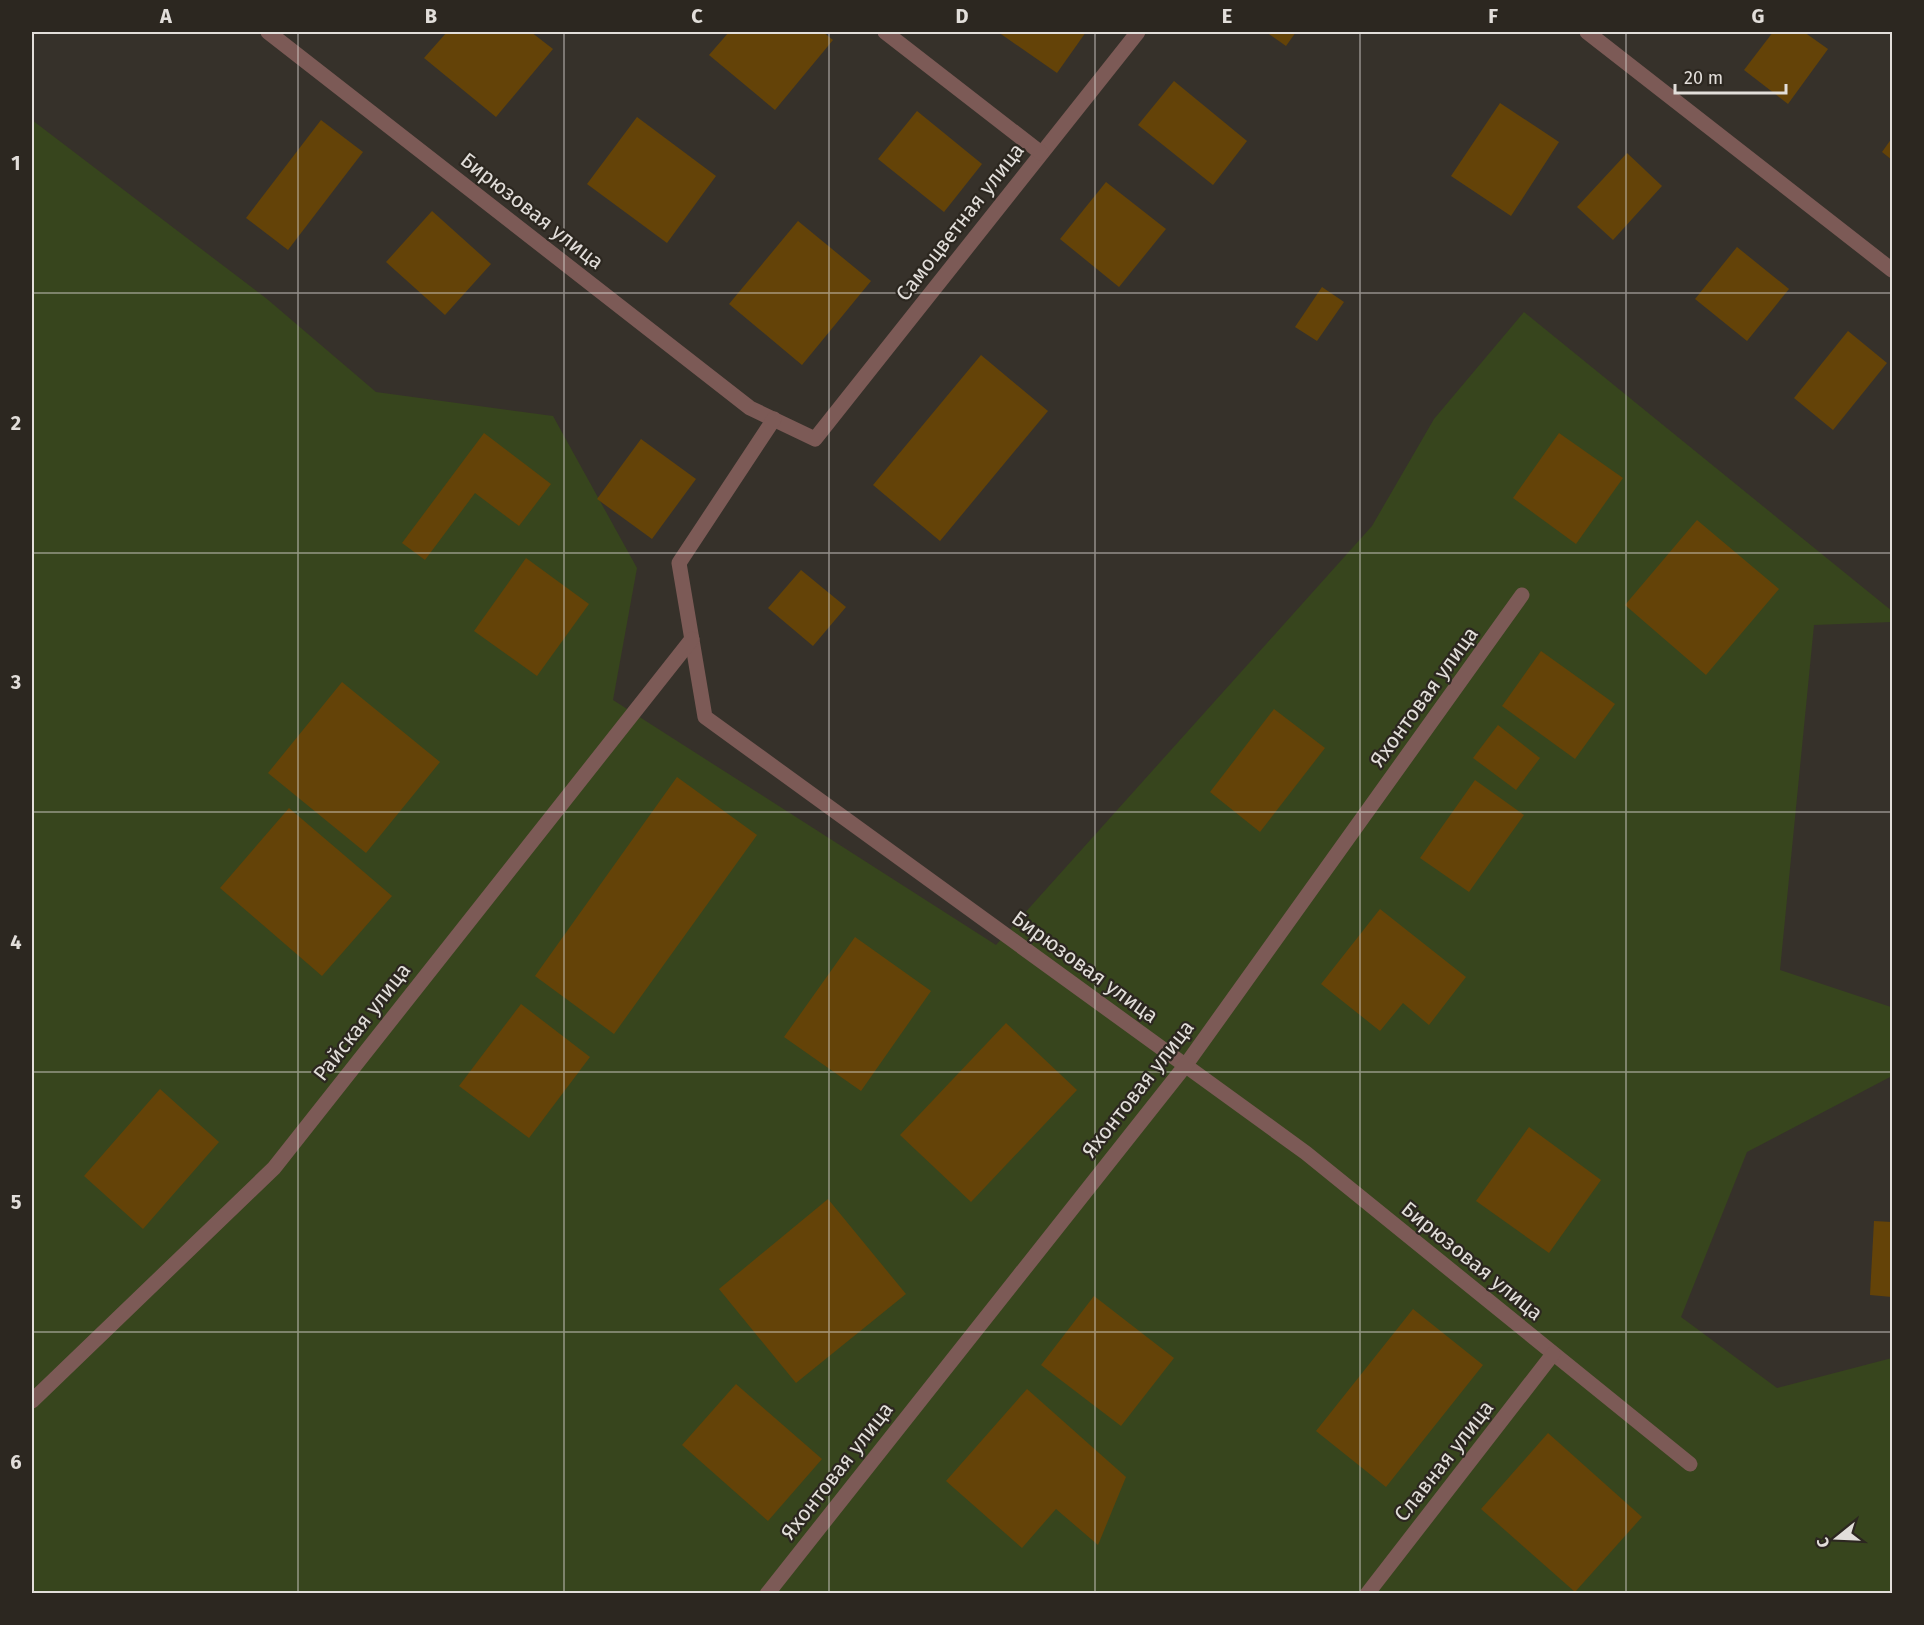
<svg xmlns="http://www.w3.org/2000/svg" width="1924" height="1625" font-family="'Fira Sans',sans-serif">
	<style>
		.green { fill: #37451d }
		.building { fill: #644308 }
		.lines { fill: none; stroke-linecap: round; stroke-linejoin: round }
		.minor { stroke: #7c5a56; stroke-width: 15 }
		.grid { fill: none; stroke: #e2deda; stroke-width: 1.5; stroke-opacity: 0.55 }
		.labels { text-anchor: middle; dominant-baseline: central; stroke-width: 4.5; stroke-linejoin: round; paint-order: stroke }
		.street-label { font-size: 21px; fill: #e2deda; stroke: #2c2720 }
		.neatline { fill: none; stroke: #e2deda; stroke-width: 2 }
		.grid-label { font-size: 20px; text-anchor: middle; font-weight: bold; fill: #e2deda }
	</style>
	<rect width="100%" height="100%" fill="#36312a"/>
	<polygon class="green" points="32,120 267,299 376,392 553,416 637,568 613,700 996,945 1372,526 1434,419 1524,312 1892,611 1892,622 1814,625 1780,970 1891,1007 1892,1076 1747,1152 1681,1317 1777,1388 1892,1358 1892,1593 32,1593"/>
	<g class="building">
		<polygon points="447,32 531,32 553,49 496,117 424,58"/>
		<polygon points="729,32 823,32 833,40 775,110 709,55"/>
		<polygon points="998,32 1086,32 1057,73"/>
		<polygon points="1266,32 1296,32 1286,46"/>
		<polygon points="1773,32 1804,32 1828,49 1788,104 1744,70"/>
		<polygon points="1174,81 1247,141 1213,185 1138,125"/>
		<polygon points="1500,103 1559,142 1511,216 1451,176"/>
		<polygon points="917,111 982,164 944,212 878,159"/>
		<polygon points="637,117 716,176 667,243 587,184"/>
		<polygon points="321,120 363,152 288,250 246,218"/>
		<polygon points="1892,138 1892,160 1882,152"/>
		<polygon points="1627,153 1662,186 1613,240 1577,207"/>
		<polygon points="1106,182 1166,229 1119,287 1060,239"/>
		<polygon points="432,211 491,264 445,315 386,262"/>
		<polygon points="798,221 871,281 802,365 729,304"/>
		<polygon points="1737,247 1789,289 1747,341 1695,299"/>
		<polygon points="1322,287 1344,302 1317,341 1295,327"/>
		<polygon points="1848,331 1887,363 1833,430 1794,398"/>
		<polygon points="981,355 1048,411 940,541 873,485"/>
		<polygon points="484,433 551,484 519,526 475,493 425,560 402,543"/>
		<polygon points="1559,433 1623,478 1576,544 1513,498"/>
		<polygon points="641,439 696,479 652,539 597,499"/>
		<polygon points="1697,520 1779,589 1706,675 1625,605"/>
		<polygon points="526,558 589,604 537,676 474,631"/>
		<polygon points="801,570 846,607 813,646 768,608"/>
		<polygon points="1541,651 1615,704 1575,759 1502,706"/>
		<polygon points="342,682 440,762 366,853 268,773"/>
		<polygon points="1274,709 1325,748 1260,832 1210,792"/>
		<polygon points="1498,725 1540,758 1516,790 1473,758"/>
		<polygon points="677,777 757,835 614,1034 535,976"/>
		<polygon points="1475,780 1524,815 1469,892 1420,858"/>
		<polygon points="289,808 392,896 322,976 220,888"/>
		<polygon points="1380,909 1466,977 1429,1025 1403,1003 1380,1031 1321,984"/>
		<polygon points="855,937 931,991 861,1091 784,1037"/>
		<polygon points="521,1004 590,1057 529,1138 459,1086"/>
		<polygon points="1006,1023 1077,1090 971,1202 900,1135"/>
		<polygon points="160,1089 219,1142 143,1229 84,1176"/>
		<polygon points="1529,1127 1601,1180 1549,1253 1476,1201"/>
		<polygon points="828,1199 906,1294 796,1383 719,1289"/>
		<polygon points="1874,1221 1892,1222 1892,1297 1870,1295"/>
		<polygon points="1094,1296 1174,1358 1121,1426 1041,1365"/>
		<polygon points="1413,1309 1483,1365 1386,1487 1316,1431"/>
		<polygon points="736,1384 822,1459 768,1521 682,1445"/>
		<polygon points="1027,1389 1126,1477 1098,1545 1056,1509 1022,1548 946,1481"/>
		<polygon points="1548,1433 1642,1517 1575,1592 1481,1509"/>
	</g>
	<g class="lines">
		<g class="minor">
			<polyline points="268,32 750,408 815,439 1138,32"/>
			<polyline points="885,32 1041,153"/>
			<polyline points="1587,32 1892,270"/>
			<polyline points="774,419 679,563 705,717 1306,1153 1690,1464"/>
			<polyline points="32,1401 274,1168 692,639"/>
			<polyline points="767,1594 1185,1066 1522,595"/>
			<polyline points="1367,1594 1553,1354"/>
		</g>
	</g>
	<path class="grid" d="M298,32v1562M564,32v1562M829,32v1562M1095,32v1562M1360,32v1562M1626,32v1562M32,293h1860M32,553h1860M32,812h1860M32,1072h1860M32,1332h1860"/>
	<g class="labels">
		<g class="street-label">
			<text transform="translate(532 211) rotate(38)">Бирюзовая улица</text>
			<text transform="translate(960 222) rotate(-52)">Самоцветная улица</text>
			<text transform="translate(1424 697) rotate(-54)">Яхонтовая улица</text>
			<text transform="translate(1085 967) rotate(36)">Бирюзовая улица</text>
			<text transform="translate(362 1022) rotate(-52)">Райская улица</text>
			<text transform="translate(1138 1089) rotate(-52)">Яхонтовая улица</text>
			<text transform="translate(1472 1261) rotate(39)">Бирюзовая улица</text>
			<text transform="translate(1444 1461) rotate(-52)">Славная улица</text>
			<text transform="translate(837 1471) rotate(-52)">Яхонтовая улица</text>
		</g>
	</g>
	<rect width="1924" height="1625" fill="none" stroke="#2c2720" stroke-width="66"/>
	<g transform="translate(1837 1538) rotate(252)" stroke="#2c2720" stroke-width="4.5" paint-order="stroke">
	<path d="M0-4.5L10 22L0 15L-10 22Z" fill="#e2deda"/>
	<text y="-9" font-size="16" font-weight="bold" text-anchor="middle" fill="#e2deda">С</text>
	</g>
	<path d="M1675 84v9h111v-9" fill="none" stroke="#e2deda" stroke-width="3"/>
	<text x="1684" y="84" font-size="18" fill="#e2deda" stroke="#2c2720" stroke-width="4.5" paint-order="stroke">20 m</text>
	<rect x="33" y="33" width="1858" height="1559" class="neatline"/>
	<g class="grid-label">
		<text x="166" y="23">A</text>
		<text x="431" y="23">B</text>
		<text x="697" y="23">C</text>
		<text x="962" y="23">D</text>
		<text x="1227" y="23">E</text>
		<text x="1493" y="23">F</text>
		<text x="1758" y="23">G</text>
		<text x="16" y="170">1</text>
		<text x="16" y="430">2</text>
		<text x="16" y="689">3</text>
		<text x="16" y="949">4</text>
		<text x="16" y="1209">5</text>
		<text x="16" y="1469">6</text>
	</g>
</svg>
